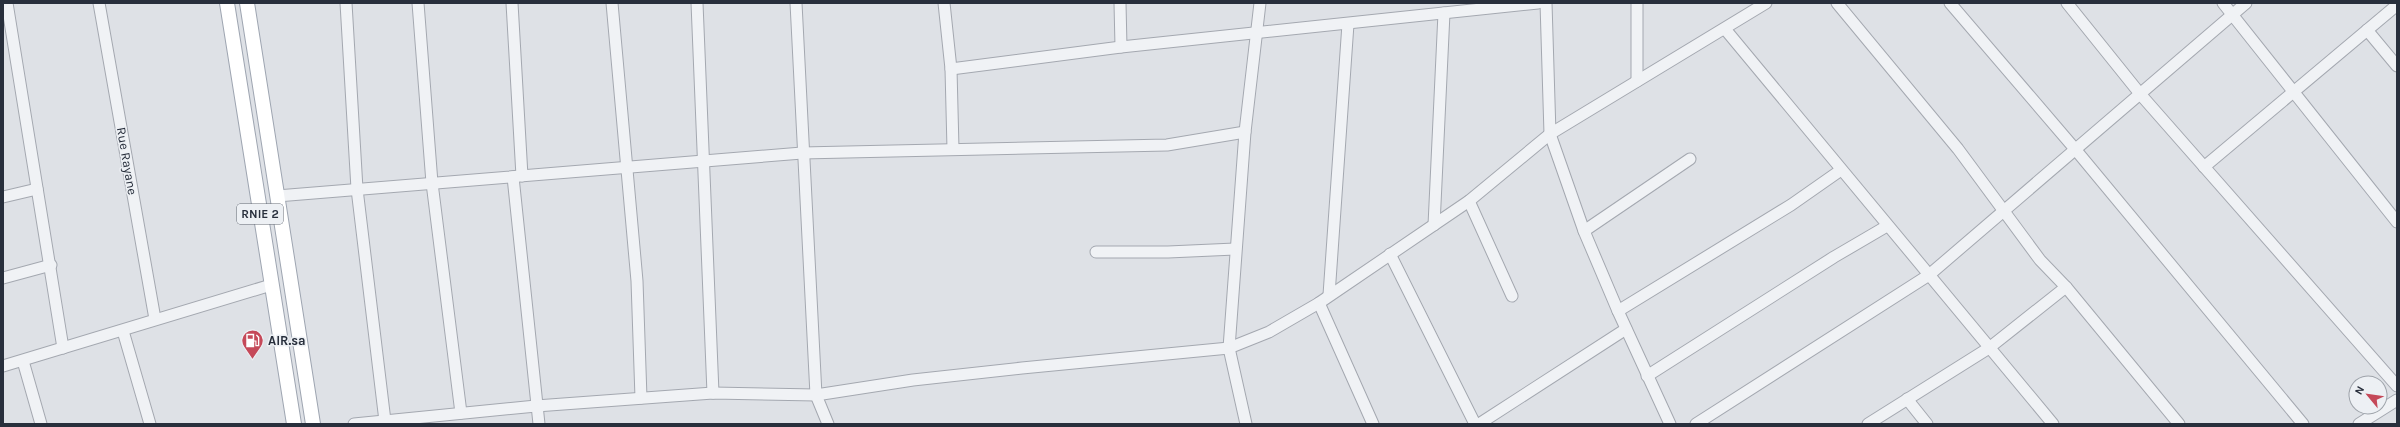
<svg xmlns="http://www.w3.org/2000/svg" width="2400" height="427" font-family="Karla,sans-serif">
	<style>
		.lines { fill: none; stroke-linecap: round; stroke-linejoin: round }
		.minor-casing { stroke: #a4a8b0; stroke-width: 13 }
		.major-casing { stroke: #9ea5b1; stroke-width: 16 }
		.minor { stroke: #f0f2f5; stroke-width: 11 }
		.major { stroke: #fff; stroke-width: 14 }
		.labels { text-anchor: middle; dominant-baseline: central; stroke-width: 3; stroke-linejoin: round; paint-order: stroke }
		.shield { fill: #edf0f4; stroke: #636973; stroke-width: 1 }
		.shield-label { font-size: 12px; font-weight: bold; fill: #282f3c }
		.street-label { font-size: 13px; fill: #282f3c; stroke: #edf0f4 }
		.poi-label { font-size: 13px; font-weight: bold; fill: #282f3c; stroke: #edf0f4; text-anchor: start }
	</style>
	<rect width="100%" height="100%" fill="#dee1e6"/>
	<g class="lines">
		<defs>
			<g id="minor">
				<polyline points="7,3 63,348"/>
				<polyline points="99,3 155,319"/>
				<polyline points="346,3 357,189 385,421"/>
				<polyline points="418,3 432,183 461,413"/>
				<polyline points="512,3 522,176"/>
				<polyline points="612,3 637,281 641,398"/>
				<polyline points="697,3 713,393"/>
				<polyline points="796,3 816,395 828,424"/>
				<polyline points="944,3 951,69 953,149"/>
				<polyline points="1120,3 1121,47"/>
				<polyline points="1546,3 1550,134 1584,231 1618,311 1670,424"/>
				<polyline points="1837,3 1958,149 2040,260 2066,287 2179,424"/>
				<polyline points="1950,3 2075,149 2303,424"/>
				<polyline points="2067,3 2141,95 2397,386"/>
				<polyline points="2223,3 2397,222"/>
				<polyline points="1725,29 2053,424"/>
				<polyline points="2367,30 2397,66"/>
				<polyline points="951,69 1121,47 1538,3"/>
				<polyline points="1637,81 1637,3"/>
				<polyline points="2204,167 2397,5"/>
				<polyline points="513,177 539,424"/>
				<polyline points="277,196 802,153 1167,145 1245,132"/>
				<polyline points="3,197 37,189"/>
				<polyline points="1469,201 1512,296"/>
				<polyline points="1434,225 1444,13"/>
				<polyline points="1584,231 1690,159"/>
				<polyline points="1096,252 1168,252 1235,249"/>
				<polyline points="1390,254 1475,424"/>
				<polyline points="3,278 51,265"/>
				<polyline points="1329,295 1348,24"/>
				<polyline points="1319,303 1373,424"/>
				<polyline points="1618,311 1791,205 1841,170"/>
				<polyline points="123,331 150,424"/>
				<polyline points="23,361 41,424"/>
				<polyline points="3,366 271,285"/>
				<polyline points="1647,376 1834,257 1887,226"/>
				<polyline points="1907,399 1927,424"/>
				<polyline points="354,424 536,406 713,393 816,395 913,380 1022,368 1229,348 1269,332 1319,303 1469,201 1550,134 1766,3"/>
				<polyline points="1246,424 1229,348 1245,132 1260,3"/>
				<polyline points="1479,424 1626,329"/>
				<polyline points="1696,424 1929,275 2246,3"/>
				<polyline points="1868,424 1989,348 2066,287"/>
				<polyline points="2359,424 2397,400"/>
			</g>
			<g id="major">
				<polyline points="227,3 294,424"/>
				<polyline points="247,3 313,424"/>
			</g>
		</defs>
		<use href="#minor" class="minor-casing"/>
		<use href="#major" class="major-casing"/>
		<use href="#minor" class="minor"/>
		<use href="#major" class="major"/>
	</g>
	<defs>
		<symbol id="fuel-pin" viewBox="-11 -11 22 30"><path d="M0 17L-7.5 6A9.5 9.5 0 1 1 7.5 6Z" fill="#c54959" stroke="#edf0f4"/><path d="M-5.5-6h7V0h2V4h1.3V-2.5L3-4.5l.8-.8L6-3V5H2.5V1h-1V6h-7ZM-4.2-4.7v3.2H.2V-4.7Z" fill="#fff"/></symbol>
	</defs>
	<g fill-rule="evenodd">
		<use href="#fuel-pin" x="240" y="328" width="25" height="34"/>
	</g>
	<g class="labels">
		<rect class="shield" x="237" y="204" width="46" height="20" rx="3"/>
		<g class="shield-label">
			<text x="260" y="214">RNIE 2</text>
		</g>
		<g class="street-label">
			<text transform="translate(127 161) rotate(80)">Rue Rayane</text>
		</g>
		<g class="poi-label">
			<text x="268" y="340">AIR.sa</text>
		</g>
	</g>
	<rect width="2400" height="427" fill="none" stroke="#282f3c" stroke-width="8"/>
	<g transform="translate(2368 395) rotate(299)"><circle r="19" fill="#edf0f4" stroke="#9ea3aa"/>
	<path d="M0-3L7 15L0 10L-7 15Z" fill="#c54959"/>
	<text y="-6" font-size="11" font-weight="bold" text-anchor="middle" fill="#282f3c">N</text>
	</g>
</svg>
